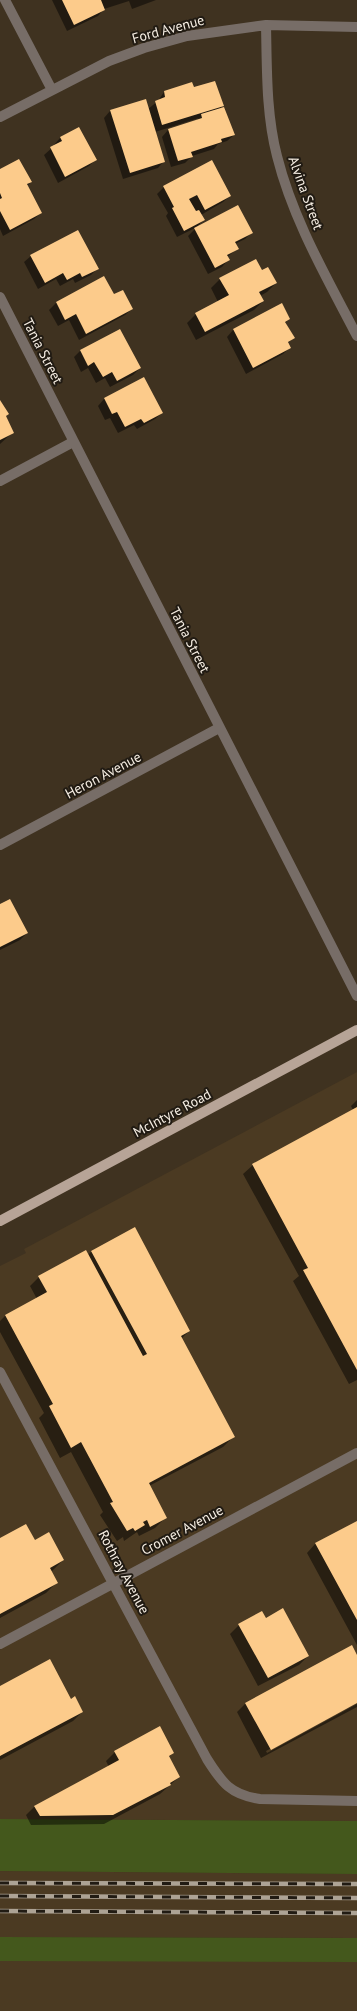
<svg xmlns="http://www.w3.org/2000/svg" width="357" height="2011" font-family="'PT Sans',sans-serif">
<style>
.built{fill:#4b3a22}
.green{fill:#44581c}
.shadow{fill:#0007}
.building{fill:#fccb8b}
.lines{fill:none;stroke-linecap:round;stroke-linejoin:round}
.minor{stroke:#776d67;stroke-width:10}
.major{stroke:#b7a497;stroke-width:10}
.rail-casing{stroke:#ada395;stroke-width:4.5}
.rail{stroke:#211b13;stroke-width:3;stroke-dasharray:9;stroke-linecap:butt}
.labels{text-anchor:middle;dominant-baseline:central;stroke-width:4;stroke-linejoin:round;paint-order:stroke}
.street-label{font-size:14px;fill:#f7efe4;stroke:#211b13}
</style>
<rect width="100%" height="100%" fill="#3f3220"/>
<path class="built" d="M357,1072v749l-357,-2v-553l26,-13 -2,-4z
M0,1871l357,3v64l-357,-1z
M0,1947l357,2v62h-357z"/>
<path class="green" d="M0,1819l357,2v53l-357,-3z
M0,1937l357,1v24l-357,-1z"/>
<path class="shadow" d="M52,0h104l-24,9 -3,-8 -25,8 -6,7 -31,15z
M192,84l1,4 30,18 -5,4 16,25 -7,6 -9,3 -4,5 -22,7 -7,7 -14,4 -9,-30 6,-7 27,-8 4,-4 -44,14 9,29 -6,7 -35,11 -19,-61 6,-7 35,-11 3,9 10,-8 6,-9z
M79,128l16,32 -6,6 -31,17 -14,-28 10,-9v-1l6,-7z
M0,170l31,12 -4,4 14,27 -7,6 -31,17 -3,-7z
M164,187l66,9 -7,6 -22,13 2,5 -6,7 -20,10 -11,-21 2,-3 -11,-19z
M195,229l56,4 -6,6 -10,5 2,5 -10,8 1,3 -6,7 -14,7 -20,-38z
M31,256l66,13 -6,6 -16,8 -2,-4 -13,7 -4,-7 -18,10 -14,-27z
M262,271l14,12 -9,9 -7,4 3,5 -9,9 -58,30 -9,-17 9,-9 22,-12 -7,-14 9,-9z
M104,278l10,18 18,13 -7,6 -46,25 -10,-20 -11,6 -9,-16 7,-7z
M282,304l7,15 -4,4 8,15 -6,6 2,4 -6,6 -37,20 -19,-37 6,-7z
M80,351l60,17 -7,7 -23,12 -5,-9 -9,5 -8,-15 -7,4 -7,-15z
M143,378l19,35 -7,6 -18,10 -3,-4 -16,8 -8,-15 -5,2 -7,-14 6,-7z
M0,401l8,13 -3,3 8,15 -13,12z
M0,905l27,28 -7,7 -20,10z
M357,1100v280l-8,4 -56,-103 6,-5 -56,-102 10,-9 100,-55 -2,-4z
M92,1251l97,80 -8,8 52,98 -10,10 -74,39 17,31 -11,11 -16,8 -2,-4 -13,9 -1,-4 -6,4 -17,-26 3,-3 -32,-60 -11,6 -21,-40 5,-5 -44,-81v-11l5,-5 32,-17 -7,-13 9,-9 49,-22z
M357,1522v123l-50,-92 9,-10z
M0,1539l63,21 -12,12 5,11 -10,10 -46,25z
M265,1619l43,37 -9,9 -41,21 -28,-52 9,-9z
M357,1657v45l-91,49 1,2 90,-49v3l-96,51 -24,-46 9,-9z
M0,1687l70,13 12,12 -9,9 -73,39z
M115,1752l58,1 -4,4 10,20 -19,17 -56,30 -73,1 -5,-10 9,-9 74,-39 -3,-6z"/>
<path class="building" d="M62,0h39l4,10 -31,15z
M215,81l9,25 -62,19 -7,-24 10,-4 -1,-6 28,-9 2,5z
M146,99l19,63 -35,11 -20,-63z
M224,107l11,28 -14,4 1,3 -31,10 2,5 -15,4 -10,-32 34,-11 -1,-4z
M79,127l18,33 -32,17 -15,-30 12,-6 -2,-4z
M19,159l13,23 -5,2 15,29 -32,17 -10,-19v-12l2,-1 -2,-5v-24z
M212,160l19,36 -26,14 -8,-15 -8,4 7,12 3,-1 6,10 -21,11 -12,-23 2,-1 -11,-21z
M238,205l15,28 -18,9 4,7 -12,6 3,5 -15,8 -21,-40z
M78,230l21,39 -17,8 -2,-4 -13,7 -4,-7 -18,10 -15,-28z
M256,259l6,11 6,-3 9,16 -18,9 5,9 -59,31 -10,-19 34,-18 -10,-17z
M104,276l10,18 9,-4 10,19 -47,25 -10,-20 -11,6 -9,-18z
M282,303l8,16 -5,3 10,16 -7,4 3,6 -38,20 -20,-39z
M120,329l21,39 -24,13 -5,-9 -9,5 -9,-15 -6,4 -8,-16z
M144,377l19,36 -19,10 -3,-4 -16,8 -8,-15 -5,2 -8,-16z
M0,400l9,14 -3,2 8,17 -14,7z
M10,899l18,34 -28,14v-43z
M357,1107v263l-54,-100 5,-2 -56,-104z
M135,1227l55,104 -9,5 54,101 -86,46 18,35 -17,9 -3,-7 -4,2 2,3 -10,6 -2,-3 -6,3 -17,-28 3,-1 -32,-60 -10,6 -22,-42 4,-2 -48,-89 42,-23 -9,-16 48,-26 57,106 4,-2 -56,-103z
M357,1521v99l-42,-77z
M26,1524l9,16 14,-8 15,28 -14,8 8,15 -58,31v-76z
M283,1608l26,48 -41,22 -30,-54 24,-13 4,7z
M352,1645l5,10v48l-86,47 -26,-47z
M50,1659l21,40 4,-3 8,16 -83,44v-70z
M160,1726l14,27 -5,3 11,21 -10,6 1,2 -58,30 -73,1 -6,-10 85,-46 -5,-9z"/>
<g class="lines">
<path class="minor" d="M5,0l47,90
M266,25c1,43 0,89 11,131 16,64 50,122 80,180
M0,117l109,-56 35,-13 43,-12 79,-11 91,2
M0,297l357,699
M0,481l73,-39
M0,845l219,-117
M0,1372l207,387c15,24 24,36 53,40l97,2
M0,1644l357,-191"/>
<path class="major" d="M0,1221l357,-191"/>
<defs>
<path id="rail" d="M0,1883l357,1
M0,1896l357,2
M0,1911l357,2"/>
</defs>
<use href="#rail" class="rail-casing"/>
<use href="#rail" class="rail"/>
</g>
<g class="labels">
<g class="street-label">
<text transform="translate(168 29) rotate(-15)">Ford Avenue</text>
<text transform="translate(306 193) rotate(70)">Alvina Street</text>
<text transform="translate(43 351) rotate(63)">Tania Street</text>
<text transform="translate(190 640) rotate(63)">Tania Street</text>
<text transform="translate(103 775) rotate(-28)">Heron Avenue</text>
<text transform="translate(172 1113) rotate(-28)">McIntyre Road</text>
<text transform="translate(182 1530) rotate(-28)">Cromer Avenue</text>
<text transform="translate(124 1572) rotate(62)">Rothray Avenue</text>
</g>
</g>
</svg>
